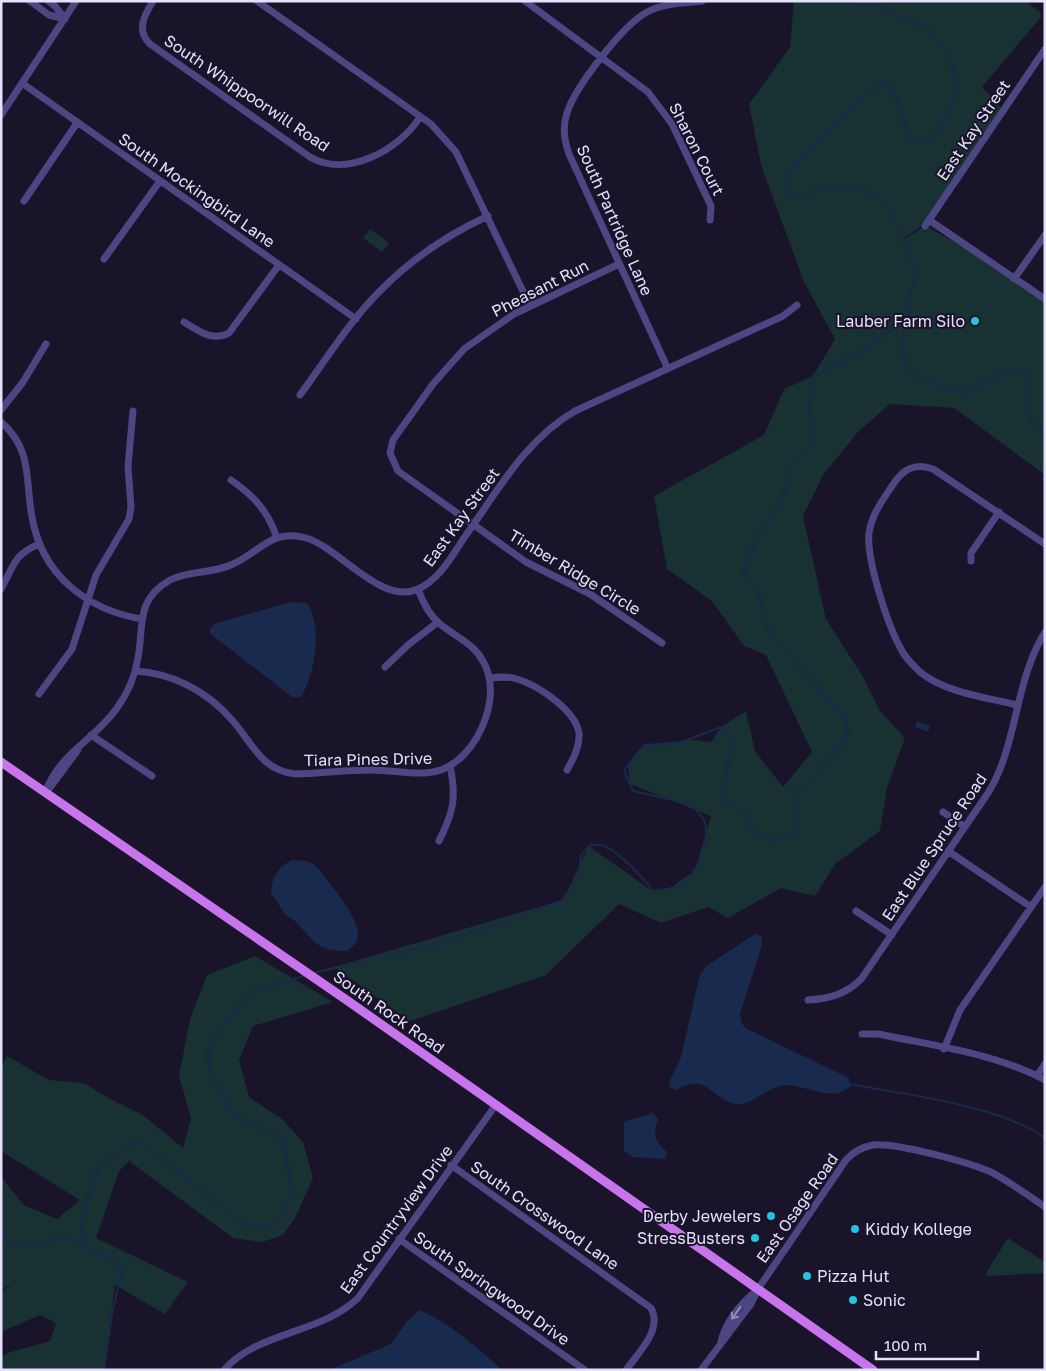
<svg xmlns="http://www.w3.org/2000/svg" width="1046" height="1371" font-family="'Golos Text',sans-serif">
<style>
.green{fill:#183132}
.water{fill:#182a4e}
.lines{fill:none;stroke-linecap:round;stroke-linejoin:round}
.stream{stroke:#182a4e;stroke-width:2}
.minor{stroke:#4c4682;stroke-width:7}
.major{stroke:#c875ed;stroke-width:9}
.oneway{stroke:#918bb8}
.poi-dot{fill:#25c3e3;stroke:#191429;stroke-width:2}
.labels{text-anchor:middle;dominant-baseline:central;stroke-width:4;stroke-linejoin:round;paint-order:stroke}
.street-label{font-size:16px;fill:#e5e0fb;stroke:#191429}
.poi-label{font-size:16px;fill:#e5e0fb;stroke:#191429;text-anchor:end}
</style>
<rect width="100%" height="100%" fill="#191429"/>
<path class="green" d="M794,1h231l15,11 1,5 -59,70 21,23 -74,110 -31,23 27,-17 48,25 72,47v177l-91,-67 -64,-4 -32,28 -35,43 -20,41 23,103 37,58 17,34 25,27 -18,50 -7,43 -45,33 -20,32 -34,-8 -53,30 -20,-11 -47,16 -42,-19 -73,71 -136,46 -76,-54 229,-67 26,-54 63,45 17,-2 26,-19 16,-54 -81,-32 -2,-20 16,-19 46,-5 21,2 10,-15 25,-16 9,40 28,36 29,-35 -46,-97 -22,-9 -32,-45 -45,-32 -13,-73 110,-61 20,-46 29,-13 22,-37 -31,-57 -43,-117 -12,-61 41,-57z
M370,229l19,14 -7,9 -19,-14z
M255,956l78,46 -80,24 -14,34 10,37 33,22 21,23 10,36 -18,40 -12,17 -21,7 -29,-4 -104,-77 -10,10 -23,67 92,44 -23,32 -50,-29 -11,85h-103v-12l6,-5 43,-12 6,-18 -16,-8 -39,17v-39l17,-14 -17,12v-114l23,28 33,14 23,-19 -79,-49v-83l6,-12 42,24 35,3 24,15 35,17 40,33 8,-30 -12,-42 11,-57 17,-44z
M1008,1238l37,24v11l-57,3 -2,-3z"/>
<path class="water" d="M292,602l15,1c16,21 8,72 -6,94h-9l-80,-62 -3,-5 7,-7z
M917,721l13,5 -2,6 -13,-5z
M292,860l14,1 8,3c11,13 47,55 44,72 -1,7 -6,11 -11,15 -30,0 -32,-9 -51,-29 -3,-4 -9,-5 -12,-9 -5,-7 -7,-13 -13,-19 1,-17 6,-26 21,-34z
M755,934l7,3v8l-22,69 2,10 5,5 102,49 2,8c-21,18 -44,-2 -67,-1 -17,1 -35,25 -53,18 -21,-9 -29,-30 -54,-13l-7,-3 -1,-5 12,-25 18,-79 6,-11z
M652,1112l6,7c-5,16 -4,22 9,33l-2,7 -32,-2 -9,-6v-29c9,-5 19,-3 28,-10z
M420,1310c31,14 57,37 82,60h-173l62,-26 16,-23z"/>
<g class="lines">
<path class="stream" d="M903,317l-1,35 10,23 51,18 49,-25 15,8 -1,22 5,22 14,14
M313,973l140,-33 110,-40 16,-26 2,-18 8,-10c4,-1 9,-2 12,-1 14,2 43,34 52,46 9,-2 22,-2 30,-7 13,-8 27,-47 22,-61 -2,-7 -10,-14 -14,-19l-58,-13 -9,-21 20,-25 35,-2 42,-16 12,13c-6,20 -6,41 -10,62l19,8 13,25 15,6 25,-8 4,-10 -6,-27 15,-12 40,-47 -2,-21 -21,-19 -19,-25 -33,-34 -11,-21 -3,-27 -16,-17 12,-32 14,-20 14,-26 9,-32 24,-21 -8,-32 5,-34 52,-26 33,-27 8,-9 9,-39 -10,-37 -20,-35 -27,-16 -30,-1 -13,3 -8,11 -16,-4 -6,-12 6,-15 82,-81 14,-3c12,10 15,39 23,55l19,3 15,-24 12,-26 -5,-34 -24,-31 -50,-21 -21,-3 -3,-3
M850,1084c57,11 149,21 195,54
M1,1233l15,14c23,-2 43,-14 66,-4
M104,1370l8,-57 10,-42 -14,-13 -24,-11c-9,-24 7,-58 15,-82l40,-25 103,83 14,4 21,-4 14,-28 -6,-54 -51,-26 -25,-44 -1,-24 41,-54 57,-18"/>
<path class="minor" d="M30,1l19,14 16,4
M48,1l7,5 10,13
M153,1c-9,15 -17,29 -3,43l160,113c37,22 90,-8 110,-40
M257,1l174,123 25,28 74,154
M525,1l123,91 24,32 39,82 -1,14
M22,83l334,236
M1,115l75,-114
M24,201l53,-78
M929,220l116,79
M925,226l120,-177
M104,259l56,-78
M619,264l-105,50 -50,35 -31,35 -40,56 -3,13 8,18 128,91 64,32 72,49
M1014,279l31,-44
M184,322c15,9 28,20 45,11l50,-68
M668,369l-99,-215c-5,-14 -7,-27 -2,-41 8,-26 56,-88 80,-101 17,-9 36,-9 55,-11
M300,395c25,-34 49,-73 79,-103 31,-32 68,-57 109,-76
M1,410l22,-28 23,-38
M1,422c32,28 24,58 31,95 10,58 54,92 109,102
M231,480c23,16 37,31 46,58
M971,561v-8l28,-41
M1,589c13,-23 12,-34 38,-45
M385,667l23,-22 30,-23
M135,671c37,2 72,20 97,49 20,22 29,51 64,54 25,-1 51,-4 76,-4 18,0 36,4 53,3 31,-1 52,-29 61,-56 6,-19 7,-38 -3,-56 -10,-18 -27,-24 -43,-37 -11,-9 -17,-21 -22,-35
M490,678c9,-1 18,-2 27,1 21,6 59,32 62,54 1,14 -6,26 -12,37
M39,694l33,-45 24,-74 33,-56 2,-12 -3,-41 5,-55
M1017,705c-32,-8 -71,-12 -97,-33 -7,-7 -15,-14 -19,-23 -13,-23 -35,-90 -32,-116 3,-19 13,-32 23,-47 10,-16 22,-24 41,-17l112,75
M91,735l61,41
M49,789l29,-39
M45,792c18,-43 48,-50 72,-84 11,-15 18,-32 21,-50 6,-32 -3,-58 32,-78 19,-10 43,-6 63,-16 27,-12 39,-36 73,-26 33,9 75,68 112,51 21,-9 34,-33 46,-51 33,-46 61,-98 111,-127l208,-95 14,-11
M943,812l22,15
M439,841c14,-28 18,-43 11,-75
M948,851l83,56
M856,911l36,24
M808,1000c21,-1 39,-6 54,-22l126,-185c30,-48 26,-111 57,-161
M862,1034h17c55,12 116,19 166,46
M944,1049l16,-39 85,-123
M1037,1076l8,-12
M451,1165l200,143c12,22 -13,45 -25,62
M399,1239l186,131
M721,1342c4,-19 19,-38 34,-50
M224,1370c34,-39 97,-36 134,-72l137,-192
M701,1370l50,-66 7,-15 88,-129c7,-8 16,-13 27,-15 22,-3 99,18 120,28 18,10 35,22 52,34"/>
<path class="major" d="M1,762l347,239 525,369"/>
</g>
<defs><path id="oneway-shaft" d="M-6 0H5M1.5-3L5.5 0L1.5 3" fill="none" stroke-width="1.6" stroke-linecap="round" stroke-linejoin="round" transform="scale(1.25)"/></defs>
<use class="oneway" href="#oneway-shaft" transform="translate(736 1313) rotate(125)"/>
<g class="poi-dot">
<circle cx="975" cy="321" r="5"/>
<circle cx="771" cy="1216" r="5"/>
<circle cx="855" cy="1229" r="5"/>
<circle cx="755" cy="1238" r="5"/>
<circle cx="807" cy="1276" r="5"/>
<circle cx="853" cy="1300" r="5"/>
</g>
<g class="labels">
<g class="street-label">
<text transform="translate(247 93) rotate(34)">South Whippoorwill Road</text>
<text transform="translate(973 130) rotate(-56)">East Kay Street</text>
<text transform="translate(697 149) rotate(63)">Sharon Court</text>
<text transform="translate(197 190) rotate(35)">South Mockingbird Lane</text>
<text transform="translate(615 220) rotate(66)">South Partridge Lane</text>
<text transform="translate(540 288) rotate(-27)">Pheasant Run</text>
<text transform="translate(461 517) rotate(-54)">East Kay Street</text>
<text transform="translate(575 572) rotate(31)">Timber Ridge Circle</text>
<text transform="translate(368 759) rotate(-1)">Tiara Pines Drive</text>
<text transform="translate(934 847) rotate(-56)">East Blue Spruce Road</text>
<text transform="translate(389 1012) rotate(35)">South Rock Road</text>
<text transform="translate(797 1208) rotate(-55)">East Osage Road</text>
<text transform="translate(545 1215) rotate(35)">South Crosswood Lane</text>
<text transform="translate(396 1219) rotate(-54)">East Countryview Drive</text>
<text transform="translate(492 1288) rotate(35)">South Springwood Drive</text>
</g>
<g class="poi-label">
<text x="965" y="321">Lauber Farm Silo</text>
<text x="761" y="1216">Derby Jewelers</text>
<text x="865" y="1229" text-anchor="start">Kiddy Kollege</text>
<text x="745" y="1238">StressBusters</text>
<text x="817" y="1276" text-anchor="start">Pizza Hut</text>
<text x="863" y="1300" text-anchor="start">Sonic</text>
</g>
</g>
<rect width="1046" height="1371" fill="none" stroke="#e5e0fb" stroke-width="5"/>
<path d="M876 1351v8h102v-8" fill="none" stroke="#e5e0fb" stroke-width="2.5"/>
<text x="884" y="1351" font-size="15" fill="#e5e0fb" stroke="#191429" stroke-width="4" paint-order="stroke">100 m</text>
</svg>
